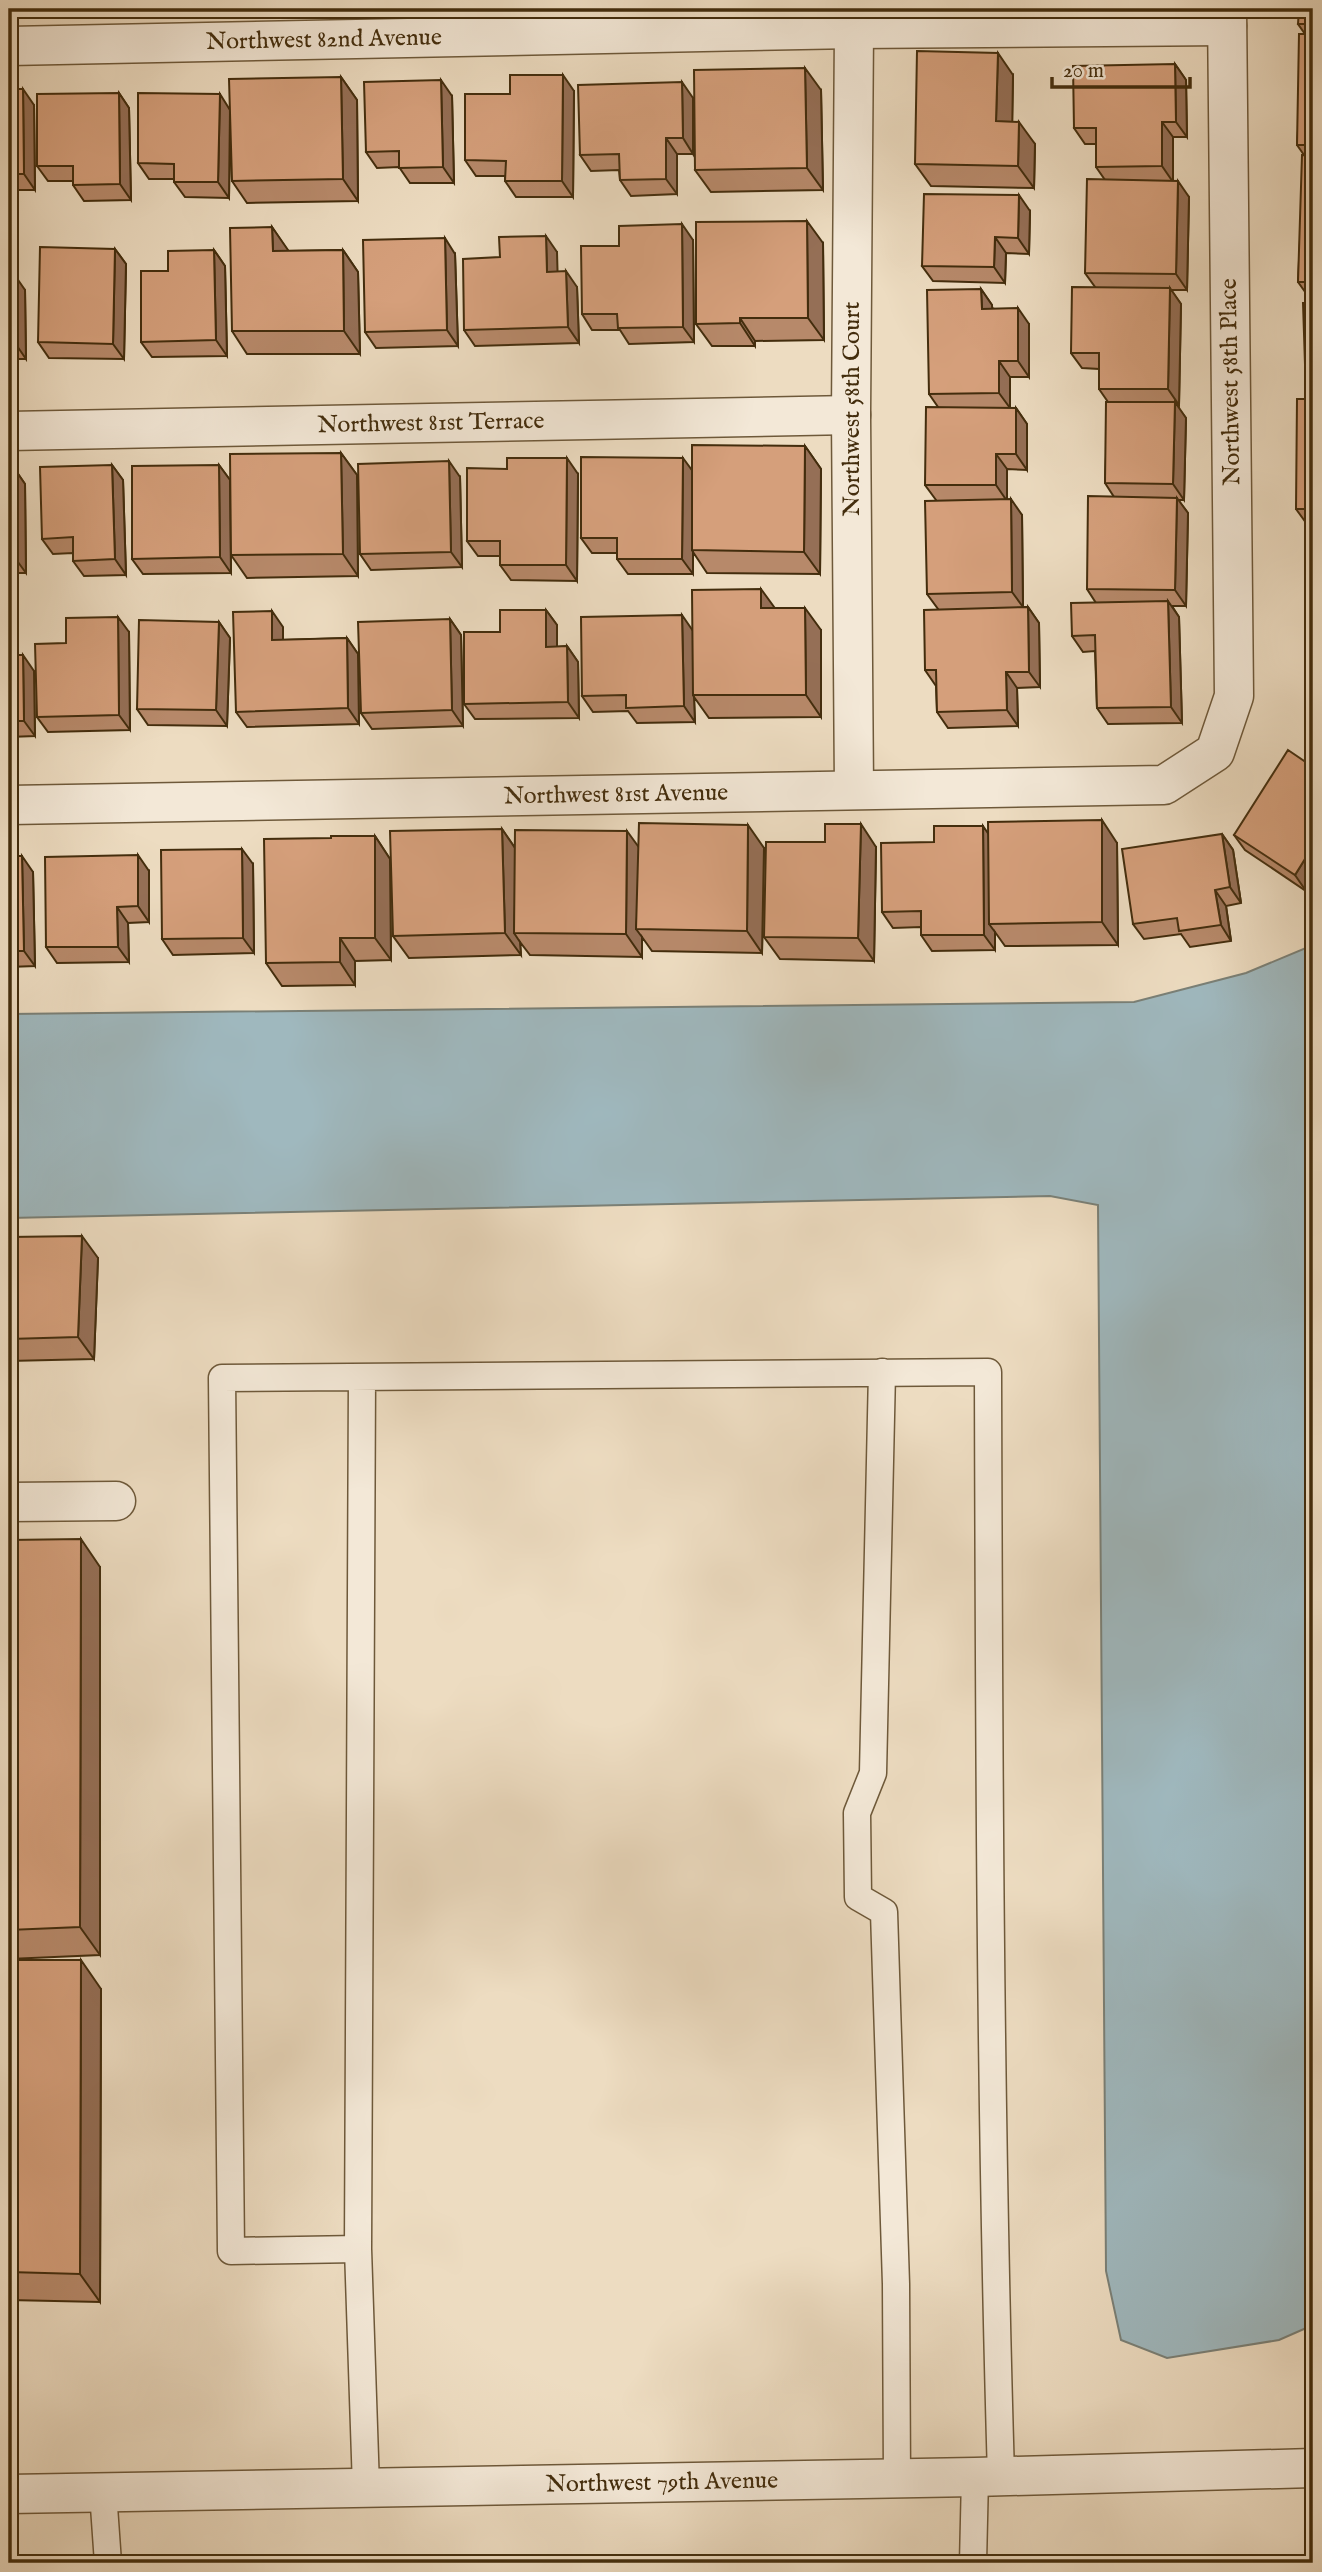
<svg xmlns="http://www.w3.org/2000/svg" width="1322" height="2572" font-family="'IM FELL English',serif">
<style>
.water{fill:#9fb8be;stroke:#7a8077;stroke-width:2}
.lines{fill:none;stroke-linecap:round;stroke-linejoin:round}
.service-casing{stroke:#6e593a;stroke-width:29}
.minor-casing{stroke:#6e593a;stroke-width:41}
.service{stroke:#f3e8d7;stroke-width:26}
.minor{stroke:#f3e8d7;stroke-width:38}
.wall{fill:#b7896a;stroke:#432d0d;stroke-width:2}
.shaded-wall{fill:#956f56;stroke:#432d0d;stroke-width:2}
.building{fill:#d59f7b;stroke:#432d0d;stroke-width:2}
.labels{text-anchor:middle;dominant-baseline:central;stroke-width:6;stroke-linejoin:round;paint-order:stroke}
.street-label{font-size:24px;fill:#432d0d;stroke:#f3e8d7}
</style>
<rect width="100%" height="100%" fill="#eddcc1"/>
<filter id="stains"><feTurbulence type="fractalNoise" baseFrequency=".00286" numOctaves="4"/><feColorMatrix values="0 0 0 0 .2 0 0 0 0 .09 0 0 0 0 .02 0 0 0 .5 -.17"/></filter>
<radialGradient id="worn" r=".72"><stop offset=".6" stop-color="#630" stop-opacity="0"/><stop offset="1" stop-color="#630" stop-opacity=".3"/></radialGradient>
<path class="water" d="M1313,945v1380l-34,15 -112,18 -46,-18 -15,-69 -8,-1066 -48,-9 -1041,22v-204l1125,-12 112,-29z"/>
<g class="lines">
<defs>
<path id="service" d="M882,1372l-9,401 -16,40 1,84 26,15 12,372 1,194
M358,2249l4,-872
M366,2487l-8,-238 -127,2 -9,-873 766,-6c1,368 2,736 13,1104
M103,2492l5,71
M973,2563l2,-86"/>
<g id="minor">
<path d="M854,29l-3,386 3,374"/>
<path id="s1" d="M9,46l845,-17 373,-3"/>
<path id="s2" d="M9,431l842,-16"/>
<path id="s3" d="M9,805l1155,-20 51,-33 19,-56 -7,-687"/>
<path d="M9,1502l107,-1"/>
<path id="s4" d="M9,2494l966,-17 338,-9"/>
</g>
</defs>
<use href="#service" class="service-casing"/>
<use href="#minor" class="minor-casing"/>
<use href="#service" class="service"/>
<use href="#minor" class="minor"/>
</g>
<path class="wall" d="M1313,9v522h-1l-16,-22 13,-110 -3,-4 7,-92 -15,-21 6,-127 -7,-10 8,-111 -7,-10z
M1175,64l11,16 1,57h-14v44l16,16 -2,93h-16l10,14 -2,101h-3l10,13 -2,82h-6l10,13 -2,93h-14l7,11 3,106 -74,1 -11,-16 -2,-57 -12,1 -11,-16 24,-33 -9,-14 27,-92 -9,-14 3,-81 -9,-13v-20l-17,-1 -11,-15 24,-66 -10,-14 20,-93 -9,-13v-23h-11l-11,-16z
M1013,75l-1,46 23,23 -1,44 -103,-2 -16,-22z
M341,77l16,23 1,101 -111,2 -15,-22 -2,-58 -1,75 -44,-1 -11,-15v-3h-25l-11,-16 92,-54z
M9,89l25,16 1,85h-26z
M821,90l2,100 -112,2 -16,-22z
M574,91l-1,106h-57l-11,-16v-5h-29l-11,-16 45,-66z
M119,93l10,15 2,92 -47,1 -11,-16v-4h-25l-11,-15z
M452,96l2,87h-44l-11,-16 -22,1 -11,-16z
M693,98v56h-16v40l-46,2 -11,-16 -1,-10 -28,1 -11,-16z
M1030,211l-1,43 -23,-1 -1,30 -72,-2 -11,-15z
M272,227l16,24 55,-1 15,22 2,82h-113l-15,-23z
M693,240l1,102 -65,2 -9,-14h-28l-10,-16 37,-68z
M823,243l1,97 -69,1v5h-43l-16,-22z
M115,249l11,15 -2,95 -75,-1 -11,-16z
M214,250l11,16 2,90 -75,1 -11,-15 27,-71z
M557,252v20l20,15 2,56 -104,3 -11,-16 36,-73z
M455,254l3,92 -82,2 -11,-16z
M9,274l16,16 1,69h-17z
M981,289l11,16v3l37,16v53h-19v31h6l11,16v46l-20,-1v30l15,16 1,92h5l11,16 1,64 -23,1 1,38 -70,2 -11,-16 -1,-26 -11,-16 13,-61 -11,-15 9,-94 -11,-15 13,-78 -9,-13z
M805,446l16,23 -1,105 -113,-1 -14,-21v22h-65l-11,-15v-6h-25l-11,-15 111,-67z
M341,453l16,22 1,101 -111,2 -16,-23z
M112,465l11,15 3,95 -42,1 -11,-15v-8l-20,1 -11,-15z
M219,465l11,15 1,93 -88,1 -11,-15z
M9,468h5l11,16 1,89h-17z
M578,474l-1,107 -66,-1 -11,-15v-9h-22l-11,-15z
M460,477l2,90 -91,3 -11,-16z
M774,608l47,22v87l-112,1 -15,-21 1,25 -58,1 -9,-12 -35,1 -11,-16 111,-65z
M546,610l11,15v22l10,-1 11,16 1,56 -104,1 -11,-15 36,-72z
M450,619l11,16 2,91 -91,3 -11,-16z
M219,622l11,16 -3,88 -79,-1 -11,-16z
M283,627v13l64,-2 11,16 1,70 -112,3 -11,-15z
M1313,627v121l-7,-10z
M129,632l1,98 -82,2 -11,-15 29,-74z
M9,655l25,16 1,65 -26,1z
M1313,767v112l-7,12 -61,-41 -11,-15z
M502,829l13,19 123,-2 126,2 -2,105 -110,-2 -10,-14v20l-112,-2 -10,-13 1,13 -112,3 -16,-22z
M989,834l128,9 1,102 -113,1 -10,-14v18l-63,1 -11,-16v-8l-28,1 -11,-16 52,-70z
M1222,834l11,16 8,53 -15,3 5,35 -41,6 -9,-13 -37,5 -11,-15z
M375,836l15,23 1,101 -36,1v24l-73,1 -16,-23 65,-125z
M825,842l51,5 -2,114 -94,-2 -16,-22z
M9,856l24,16 2,94 -26,1z
M253,864l1,89 -81,2 -11,-16z
M149,871v51l-21,1 1,39 -72,1 -11,-16z
M9,1237l89,21 -4,101 -85,2z
M9,1540l91,27v388l-91,4z
M9,1960l92,29 -1,313 -91,-2z"/>
<path class="shaded-wall" d="M998,53l15,22 -1,68 -16,-22z
M1175,64l11,16 1,57 -11,-15z
M805,68l16,22 2,100 -16,-22z
M563,75l11,16 -1,106 -11,-16z
M341,77l16,23 1,101 -15,-22z
M441,80l11,16 2,87 -11,-16z
M682,82l11,16v56l-10,-16z
M23,89l11,16 1,85 -11,-16z
M119,93l10,15 2,92 -11,-16z
M220,94l10,16 -1,88 -11,-16z
M1019,122l16,22 -1,44 -16,-22z
M1162,122l11,15v45l-11,-16z
M666,138l11,16v40l-11,-15z
M1178,181l11,16 -2,93 -11,-16z
M1019,195l11,16 -1,43 -11,-16z
M807,221l16,22 1,97 -16,-22z
M682,224l11,16 1,102 -11,-15z
M272,227l16,23 1,23 -16,-22z
M546,236l11,16 1,36 -11,-16z
M995,237l11,16 -1,30 -11,-16z
M445,238l10,16 3,92 -11,-16z
M115,249l11,15 -2,95 -11,-15z
M214,250l11,16 2,90 -11,-16z
M343,250l15,22 2,82 -16,-23z
M566,271l11,16 2,56 -11,-16z
M14,274l11,16 1,69 -11,-16z
M1170,288l11,16 -2,101 -11,-16z
M981,289l11,16 1,19 -11,-15z
M1018,308l11,16v53l-11,-16z
M740,318l15,23v5l-15,-23z
M999,361l11,16v31l-11,-15z
M1175,402l11,16 -2,82 -11,-16z
M1016,408l11,16v46l-11,-16z
M805,446l16,23 -1,105 -16,-22z
M341,453l16,22 1,101 -15,-22z
M996,454l11,15v32l-11,-16z
M567,458l11,16 -1,107 -11,-16z
M683,458l11,15 -2,77 1,2v22l-11,-15z
M449,461l11,16 2,90 -11,-15z
M112,465l11,15 3,95 -11,-16z
M219,465l11,15 1,93 -11,-16z
M14,468l11,16 1,89 -11,-15z
M1177,498l11,15 -2,93 -11,-16z
M1011,499l11,16 1,92 -11,-15z
M761,589l16,22 -16,-3z
M1168,601l11,16 3,106 -11,-16z
M1028,607l11,16 1,64 -11,-15z
M805,608l16,22v87l-15,-22z
M546,610l11,15v38l-11,-16z
M272,611l11,16v29l-11,-16z
M682,615l11,16v64l1,2 1,25 -11,-16z
M118,617l11,15 1,98 -11,-15z
M450,619l11,16 2,91 -11,-16z
M219,622l11,16 -3,88 -11,-16z
M347,638l11,16 1,70 -11,-16z
M567,646l11,16 1,56 -11,-16z
M23,655l11,16 1,65 -11,-15z
M1006,672l11,16 1,38 -11,-16z
M1102,820l15,23 1,102 -16,-23z
M861,824l15,23 -2,114 -16,-23z
M748,825l16,23 -2,105 -15,-22z
M983,826l11,16 -5,82 6,8v18l-11,-15z
M502,829l15,22 -3,82 6,9 1,13 -16,-22z
M627,831l16,22 -7,76 6,8v20l-16,-23z
M1222,834l11,16 8,53 -11,-16z
M375,836l15,23 1,101 -16,-22z
M1313,846v33l-7,12 -11,-16z
M242,849l11,15 1,89 -11,-15z
M138,855l11,16v51l-11,-16z
M22,856l11,16 2,94 -11,-15z
M1215,890l11,16 5,35 -10,-16z
M117,907l11,16 1,39 -11,-15z
M340,938l15,23v24l-15,-23z
M82,1236l16,22 -4,101 -16,-22z
M81,1539l19,28v388l-20,-28z
M81,1960l20,29 -1,313 -20,-28z"/>
<path class="building" d="M1299,9h14v15h-15z
M1299,34h14v111h-16z
M917,51l81,2 -2,68 23,1 -1,44 -103,-2z
M1175,64l1,58h-14v44l-66,1v-39h-22l-1,-62z
M805,68l2,100 -112,2 -1,-100z
M510,75h53l-1,106h-57l1,-20 -41,-1v-66h45z
M341,77l2,102 -111,2 -3,-102z
M441,80l2,87 -44,1v-17l-33,1 -2,-70z
M682,82l1,56h-17v41l-46,1 -1,-26 -39,1 -2,-70z
M9,89h14l1,85h-15z
M119,93l1,91 -47,1v-19h-36v-72z
M138,93l82,1 -2,88h-44v-18l-36,-1z
M1302,155l11,1v126h-15z
M1087,179l91,2 -2,93 -91,-1z
M924,194l95,1 -1,43 -23,-1 -1,30 -72,-1z
M807,221l1,97h-68v5l-44,1v-102z
M682,224l1,103 -65,1 -1,-14h-35l-1,-68h38v-20z
M272,227l1,24 70,-1 1,81h-112l-2,-103z
M546,236l1,36 19,-1 2,56 -104,3 -1,-71 37,-2 -1,-20z
M445,238l2,92 -82,2 -2,-92z
M40,247l75,2 -2,95 -75,-2z
M214,250l2,90 -75,2v-71h27v-20z
M9,274h5l1,69h-6z
M1072,287l98,1 -2,101h-69v-36h-28z
M981,289l1,20 36,-1v53h-19v32l-70,1 -2,-104z
M1303,303h10v92h-7z
M1297,399h16v110h-17z
M1106,402h69l-2,82 -68,-1z
M926,407l90,1v46h-20v31h-71z
M692,445l113,1 -1,106 -112,-2z
M341,453l2,101 -112,1 -1,-101z
M581,457l102,1 -1,101h-65v-21h-36z
M507,458h60l-1,107h-66v-24h-33v-73l40,1z
M449,461l2,91 -91,2 -2,-90z
M112,465l3,94 -42,2v-24l-31,2 -2,-72z
M219,465l1,92 -88,2v-93z
M9,468h5l1,90h-6z
M1088,496l89,2 -2,92 -88,-1z
M1011,499l1,93 -85,2 -2,-93z
M1311,539h2v71h-2z
M761,589v19h44l1,87h-113l-1,-105z
M1168,601l3,106 -74,1 -2,-73 -23,1 -1,-33z
M1028,607l1,65h-23l1,38 -70,2 -1,-42h-11l-1,-60z
M500,610h46v37l21,-1 1,56 -104,2v-72h36z
M272,611v29l75,-2 1,70 -112,4 -3,-100z
M682,615l2,91 -58,2v-13l-44,1 -1,-79z
M118,617l1,98 -82,2 -2,-73 31,-1v-25z
M450,619l2,91 -91,3 -3,-91z
M139,620l80,2 -3,88 -79,-1z
M1308,627h5v111h-7z
M9,655h14l1,66h-15z
M1288,750l25,17v79l-18,29 -61,-40z
M1102,820v102l-113,2 -1,-102z
M639,823l109,2 -1,106 -111,-2z
M825,824h36l-3,114 -94,-1 2,-95h59z
M934,826h49l1,109h-63v-24l-39,1 -1,-69 53,-1z
M502,829l3,104 -112,3 -3,-105z
M515,830l112,1 -1,103 -112,-1z
M1222,834l8,53 -15,3 6,35 -42,6 -2,-13 -44,6 -11,-75z
M331,836h44v102h-35v24l-74,1 -2,-124 67,-1z
M242,849l1,89 -81,1 -1,-89z
M138,855v51l-21,1 1,40h-72l-1,-90z
M9,856h13l2,95h-15z
M82,1236l-4,101 -69,2v-102z
M81,1539l-1,388 -71,3v-390z
M9,1960h72l-1,314 -71,-2z"/>
<g class="labels">
<g class="street-label">
<text stroke="none"><textPath href="#s1" startOffset="315">Northwest 82nd Avenue</textPath></text>
<text transform="translate(1231 382) rotate(-91)">Northwest 58th Place</text>
<text transform="translate(852 409) rotate(-90)">Northwest 58th Court</text>
<text stroke="none"><textPath href="#s2" startOffset="422">Northwest 81st Terrace</textPath></text>
<text stroke="none"><textPath href="#s3" startOffset="607">Northwest 81st Avenue</textPath></text>
<text stroke="none"><textPath href="#s4" startOffset="653">Northwest 79th Avenue</textPath></text>
</g>
</g>
<rect width="1322" height="2572" fill="none" stroke="#eddcc1" stroke-width="35"/>
<rect x="10" y="10" width="1301" height="2551" fill="none" stroke="#432d0d" stroke-width="3.5"/>
<rect x="18" y="18" width="1287" height="2537" fill="none" stroke="#432d0d" stroke-width="2"/>
<path d="M1052 77v10h138v-10" fill="none" stroke="#432d0d" stroke-width="3.5"/>
<text x="1063" y="77" font-size="21" fill="#432d0d" stroke="#f3e8d7" stroke-width="5" paint-order="stroke">20 m</text>
<rect width="100%" height="100%" filter="url(#stains)"/>
<rect width="100%" height="100%" fill="url(#worn)"/>
</svg>
